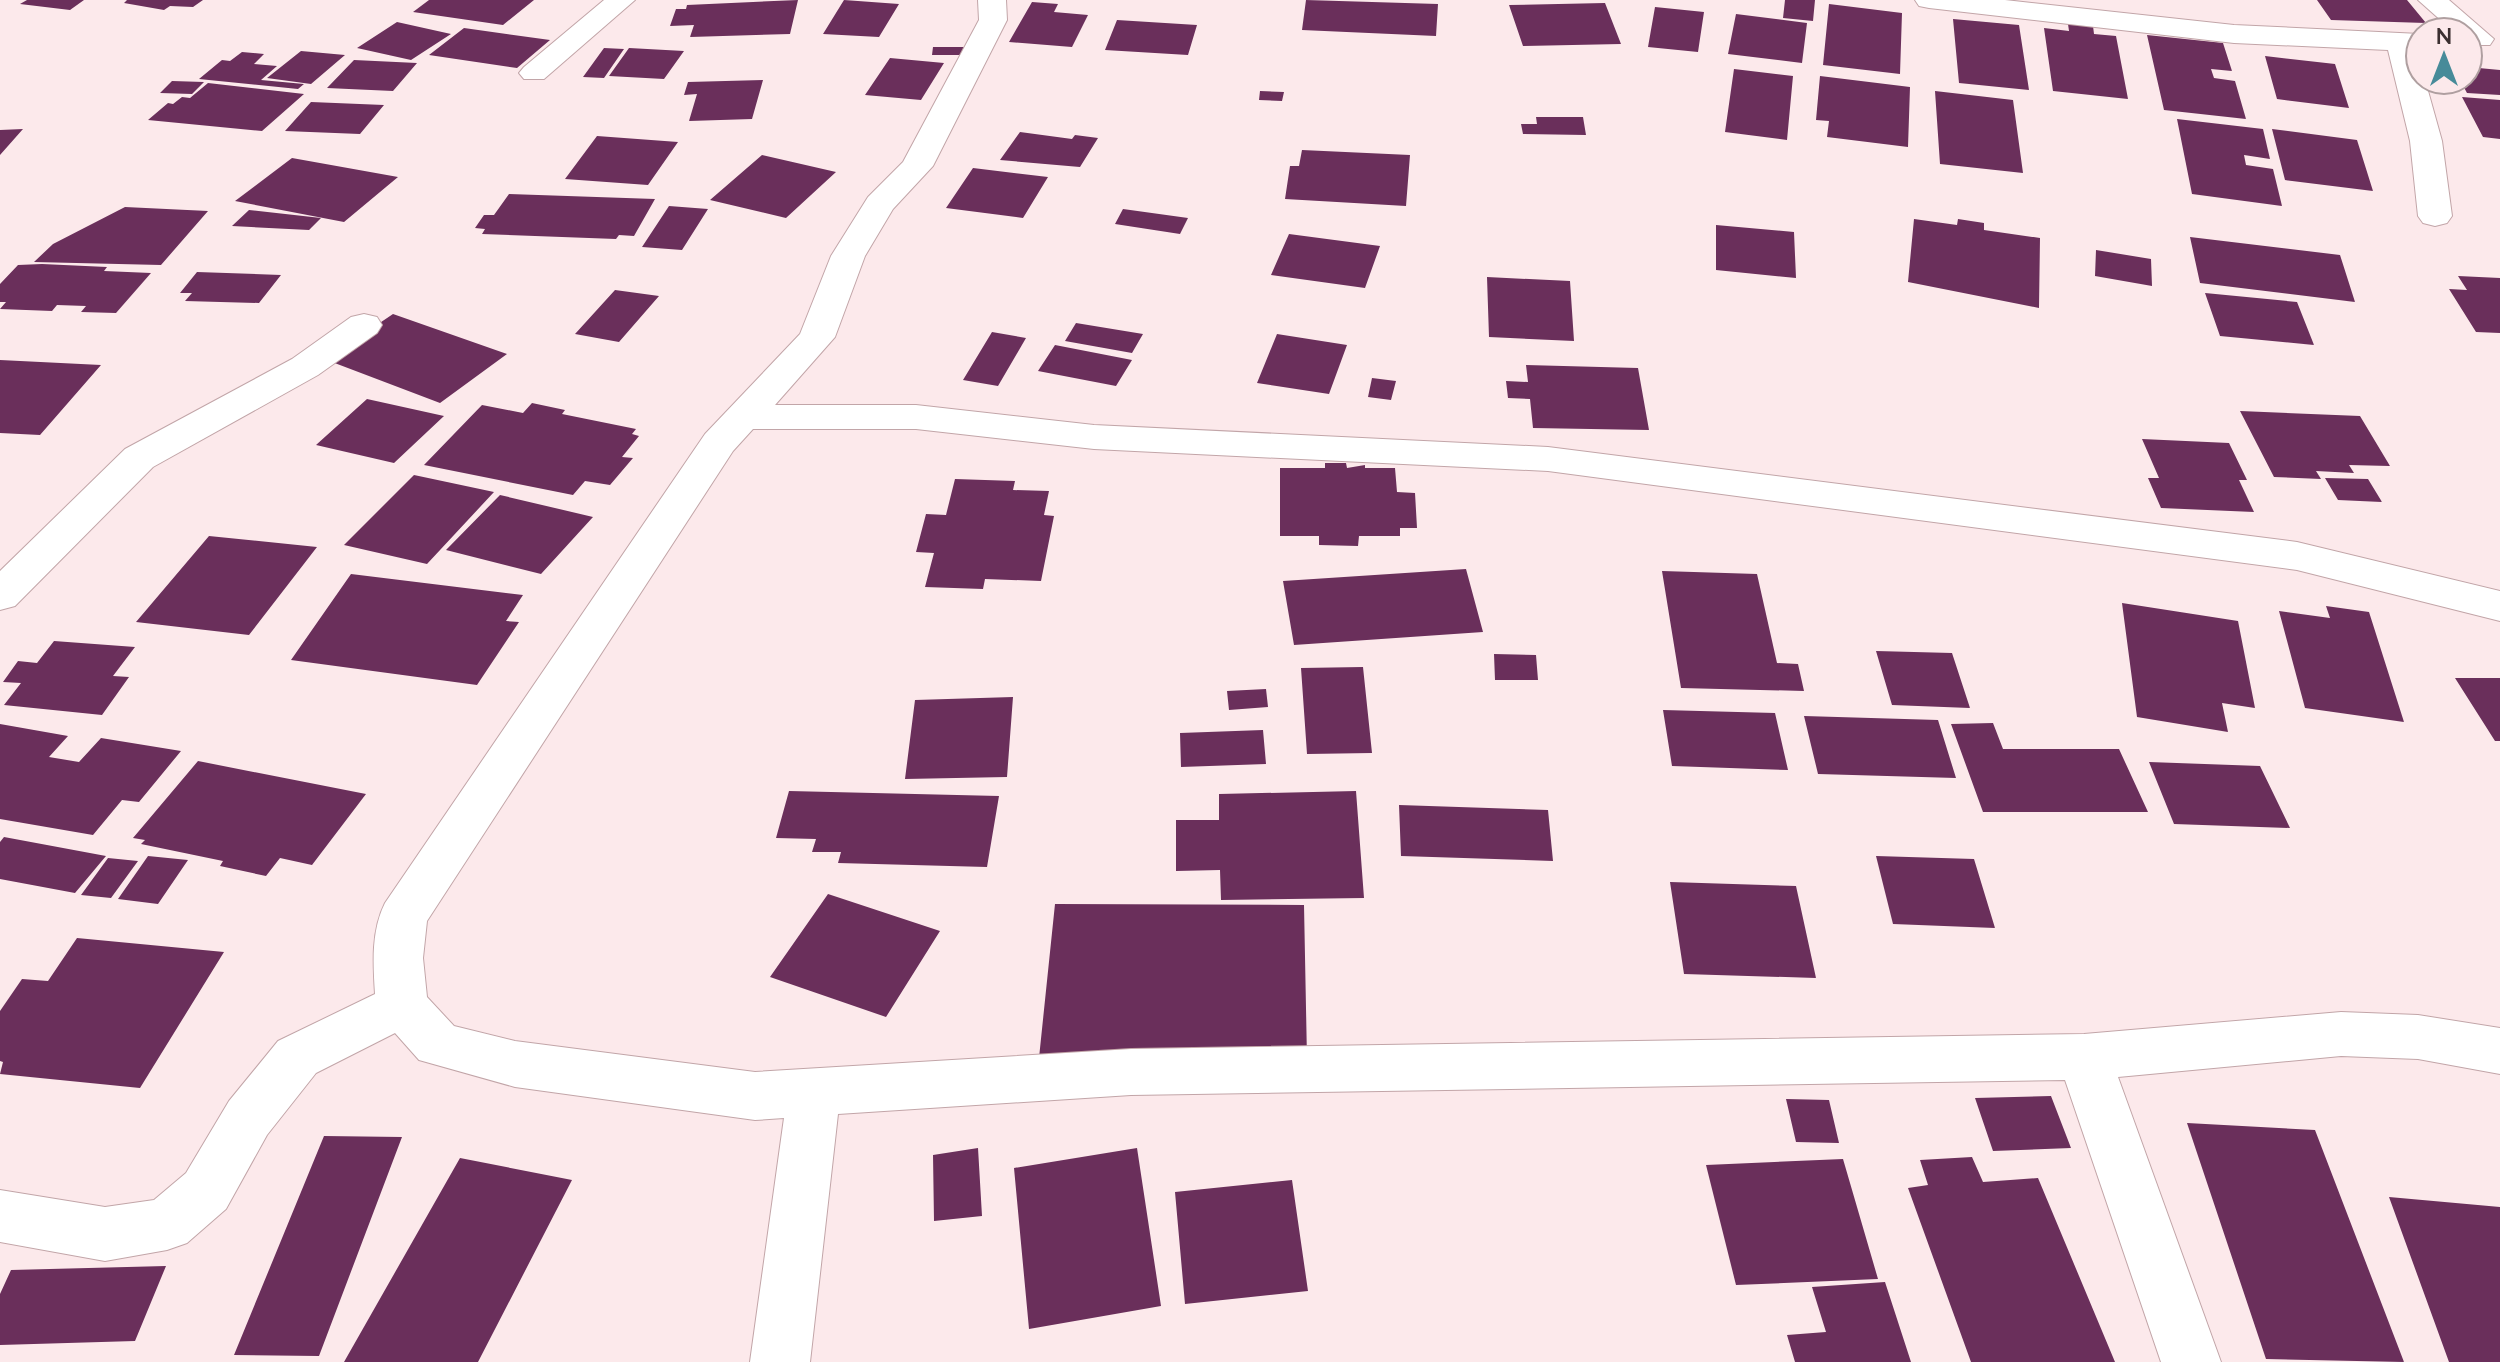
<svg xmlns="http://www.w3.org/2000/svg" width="2500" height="1362" font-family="'Nunito Sans',sans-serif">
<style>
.building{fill:#6a2f5b}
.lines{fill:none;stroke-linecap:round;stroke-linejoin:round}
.street-casing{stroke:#c2a5a8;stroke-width:2}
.street{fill:#fff;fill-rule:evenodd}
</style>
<rect width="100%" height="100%" fill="#fce9eb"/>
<path class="building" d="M27,0h57l-14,10 -50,-6z
M127,0h76l-10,7 -23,-1 -6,4 -40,-7z
M429,0h105l-31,25 -90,-13z
M798,0l-8,34 -100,3 4,-12 -24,1 6,-17h10l1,-4z
M844,0l55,4 -20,33 -56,-3z
M1306,0l132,4 -2,32 -134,-6z
M1785,0h30l-2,21 -30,-3z
M2317,0h90l19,23 -95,-3z
M1032,2l26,2 -4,8 34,3 -16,32 -63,-5z
M1605,3l16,41 -98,2 -14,-41z
M1829,4l73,9 -2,61 -77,-9z
M1655,7l49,5 -6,40 -50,-5z
M1736,14l71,9 -5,40 -74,-9z
M1953,19l66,6 10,65 -70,-7z
M1117,20l80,5 -9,30 -83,-5z
M397,22l54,12 -40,26 -54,-12z
M2068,24l25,2 1,8 22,2 12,63 -75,-8 -9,-63 25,3z
M464,28l86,12 -33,28 -88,-13z
M2147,35l76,8 9,28 -21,-2 3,9 21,3 11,38 -82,-9z
M933,47h31l-2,8h-30z
M604,48l20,1 -20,29 -21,-1z
M629,48l55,3 -20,28 -55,-3z
M301,51l44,4 -34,29 -44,-6z
M242,52l22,2 -10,10 23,2 -16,14 43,4 -6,5 -99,-10 23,-19 8,1z
M2265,56l70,8 14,44 -72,-9z
M890,58l54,5 -23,37 -56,-5z
M354,60l63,3 -24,28 -66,-3z
M2468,67l32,3v25l-33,-2 -7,-13h8z
M1734,69l59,7 -6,64 -62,-8z
M1820,76l90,11 -2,60 -81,-10 2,-16 -13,-1z
M763,80l-11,39 -63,2 8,-27 -13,1 4,-13z
M172,81l32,1 -12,12 -32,-1z
M208,83l96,11 -42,37 -114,-11 20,-17 5,1 9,-7 8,1z
M1260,91l24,1 -2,9 -23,-1z
M1935,91l78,9 10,73 -83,-9z
M2462,97l38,3v39l-17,-2z
M311,102l73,3 -24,29 -75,-3z
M1536,117h47l3,18 -63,-1 -2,-10h16z
M2177,119l86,10 7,30 -26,-4 2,10 27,4 9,37 -90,-12z
M23,129l-23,26v-25z
M2272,129l85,11 16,51 -88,-11z
M1020,132l52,7 3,-4 23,3 -18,29 -80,-7z
M597,136l81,6 -30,43 -83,-6z
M1302,150l108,5 -4,51 -121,-7 5,-33h9z
M762,155l74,17 -50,46 -76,-18z
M292,158l106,19 -54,45 -109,-21z
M973,168l75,9 -25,41 -77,-10z
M509,194l146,5 -21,37 -15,-1 -3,4 -134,-5 3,-5 -10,-1 9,-13h10z
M669,206l39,3 -26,41 -40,-3z
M125,207l83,4 -47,54 -127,-3 19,-18z
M1123,209l65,9 -8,16 -65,-10z
M249,210l72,8 -12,12 -77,-4z
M1914,219l43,6 1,-6 26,4v7l56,8 -1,70 -131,-26z
M1716,225l78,7 2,46 -80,-8z
M1289,234l91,12 -15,42 -94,-13z
M2190,237l150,18 15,47 -155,-19z
M2096,250l55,9 1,27 -57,-10z
M42,264l65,3 -3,4 47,2 -35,40 -35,-1 5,-6 -29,-1 -5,6 -52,-2 6,-7h-6v-18l18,-19z
M197,272l84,3 -22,28 -74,-2 7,-8h-12z
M2458,276l42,2v55l-24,-1 -27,-43 18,1z
M1487,277l83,4 4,60 -85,-4z
M615,290l44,6 -40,46 -44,-8z
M2205,293l92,9 17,43 -94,-9z
M393,314l114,40 -67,49 -108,-41 15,-17z
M1076,323l67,11 -11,19 -67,-12z
M992,332l34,6 -28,48 -35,-6z
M1277,334l70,11 -18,49 -72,-11z
M1055,345l77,15 -16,26 -78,-15z
M0,360l101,5 -61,70 -40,-2z
M1526,365l112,3 11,62 -116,-2 -3,-29 -22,-1 -2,-17 22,1z
M1372,378l24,3 -5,19 -23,-3z
M367,399l77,17 -50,47 -78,-18z
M532,403l33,7 -3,4 74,15 -4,5 7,2 -17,21 11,1 -23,27 -25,-4 -12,14 -149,-30 58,-60 41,8z
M2240,411l120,5 30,50 -41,-1 5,8 -38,-2 5,8 -47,-2z
M2142,439l87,4 18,37h-8l15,32 -93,-4 -13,-30h11z
M1325,463h21l1,5 18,-3v3h30l2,24 18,1 2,35h-17v8h-41l-1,10 -39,-1v-9h-39v-68h45z
M414,475l80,17 -67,72 -83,-19z
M2325,478l43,1 14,23 -44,-2z
M955,479l60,2 -2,9 36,1 -5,24 10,1 -13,65 -56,-2 -2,10 -58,-2 9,-34 -18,-1 10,-38 20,1z
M500,495l93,22 -52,57 -95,-24z
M209,536l108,11 -68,88 -113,-13z
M1466,569l17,63 -189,13 -11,-64z
M1662,571l95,3 20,89 21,1 6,27 -123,-3z
M351,574l172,21 -17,26 13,1 -42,63 -186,-25z
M2122,603l116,18 17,87 -33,-5 6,29 -91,-15z
M2326,606l43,6 35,110 -99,-14 -26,-97 51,7z
M54,641l81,6 -22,29 16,1 -27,38 -98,-10 17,-22 -18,-1 15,-21 19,2z
M1876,651l76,2 18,55 -78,-3z
M1494,654l42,1 2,25h-43z
M1363,667l9,86 -65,1 -6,-86z
M2455,678h45v63h-5z
M1266,689l2,18 -39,3 -2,-19z
M1013,697l-6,80 -102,2 10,-79z
M1663,710l112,3 13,57 -116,-4z
M1804,716l134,4 18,58 -138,-4z
M1993,723l10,26h116l29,63h-165l-32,-88z
M0,724l68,12 -19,21 30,5 22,-24 80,13 -42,51 -17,-2 -29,35 -93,-16z
M1263,730l3,34 -85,3 -1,-34z
M198,761l168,33 -54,71 -32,-7 -14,18 -46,-10 3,-5 -82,-17 4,-4 -12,-2z
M2149,762l111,4 30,62 -116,-4z
M789,791l210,5 -12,71 -149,-4 3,-11h-29l4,-13 -40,-1z
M1356,791l8,107 -143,2 -1,-30 -44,1v-51h43v-26z
M1399,805l149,5 5,51 -152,-5z
M4,837l102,19 -31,37 -75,-14v-37z
M148,856l40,4 -30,44 -40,-5z
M1876,856l98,3 21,69 -102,-4z
M108,858l30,3 -27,37 -30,-3z
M1670,882l126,4 20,92 -132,-4z
M828,894l112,37 -54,86 -116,-40z
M1055,904l249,1 3,154 -268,-1z
M77,938l147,14 -84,136 -140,-14 3,-12 -3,-1v-50l22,-32 26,2z
M2051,1096l20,52 -78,3 -18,-53z
M1786,1099l43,1 10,43 -43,-1z
M2187,1123l128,7 89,232 -138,-3z
M324,1136l78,1 -83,219 -85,-1z
M978,1148l4,68 -48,5 -1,-66z
M1137,1148l24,158 -132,23 -15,-161z
M1972,1157l11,25 55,-4 77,184h-144l-63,-174 20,-3 -8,-25z
M460,1158l112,22 -94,182h-134z
M1843,1159l35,120 -142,6 -30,-120z
M1292,1180l16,111 -123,13 -10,-112z
M2389,1197l111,10v155h-51z
M166,1266l-31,75 -135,4v-51l11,-24z
M1885,1282l26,80h-116l-8,-27 39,-3 -14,-45z"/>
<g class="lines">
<defs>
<path id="street" d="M604,0h31l-91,79h-20l-5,-6 5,-6z
M978,0h28l1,20 -74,146 -40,43 -28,47 -30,81 -60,68h141l178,20 454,22 749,95 203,49v30l-203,-51 -749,-99 -454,-22 -178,-20h-163l-20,22 -306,470 -4,37 4,39 27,29 61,15 240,31 376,-23 953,-15 257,-22 77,3 82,13v46l-82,-15 -77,-3 -223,21 103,285h-60l-96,-282 -934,15 -293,19 -28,248h-60l34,-244 -29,2 -240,-33 -96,-27 -24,-27 -79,40 -49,62 -41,74 -39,34 -20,7 -62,11 -105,-19v-52l105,17 49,-7 32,-27 43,-72 49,-60 97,-47c-2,-31 -4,-63 10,-91l320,-469 95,-100 31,-78 37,-59 35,-35 76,-142z
M1915,0h90l229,25 186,9v46h5l17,61 10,75 -5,7 -12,3 -12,-3 -5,-7 -8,-75 -22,-91 -154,-7 -305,-35 -10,-2z
M2418,0h31l45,39 -4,6h-20l-2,-13h-14z
M364,314l13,3 5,8 -5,8 -59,42 -165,92 -138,139 -15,4v-39l125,-122 167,-90 59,-42z"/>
</defs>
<use href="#street" class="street-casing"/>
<use href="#street" class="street"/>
</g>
<g transform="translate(2444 56)"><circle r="38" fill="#fce9eb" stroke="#af9fa0" stroke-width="2"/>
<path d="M0-6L14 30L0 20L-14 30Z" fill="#478b99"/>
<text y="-12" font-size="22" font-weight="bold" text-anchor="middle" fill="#3b2f30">N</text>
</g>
</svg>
